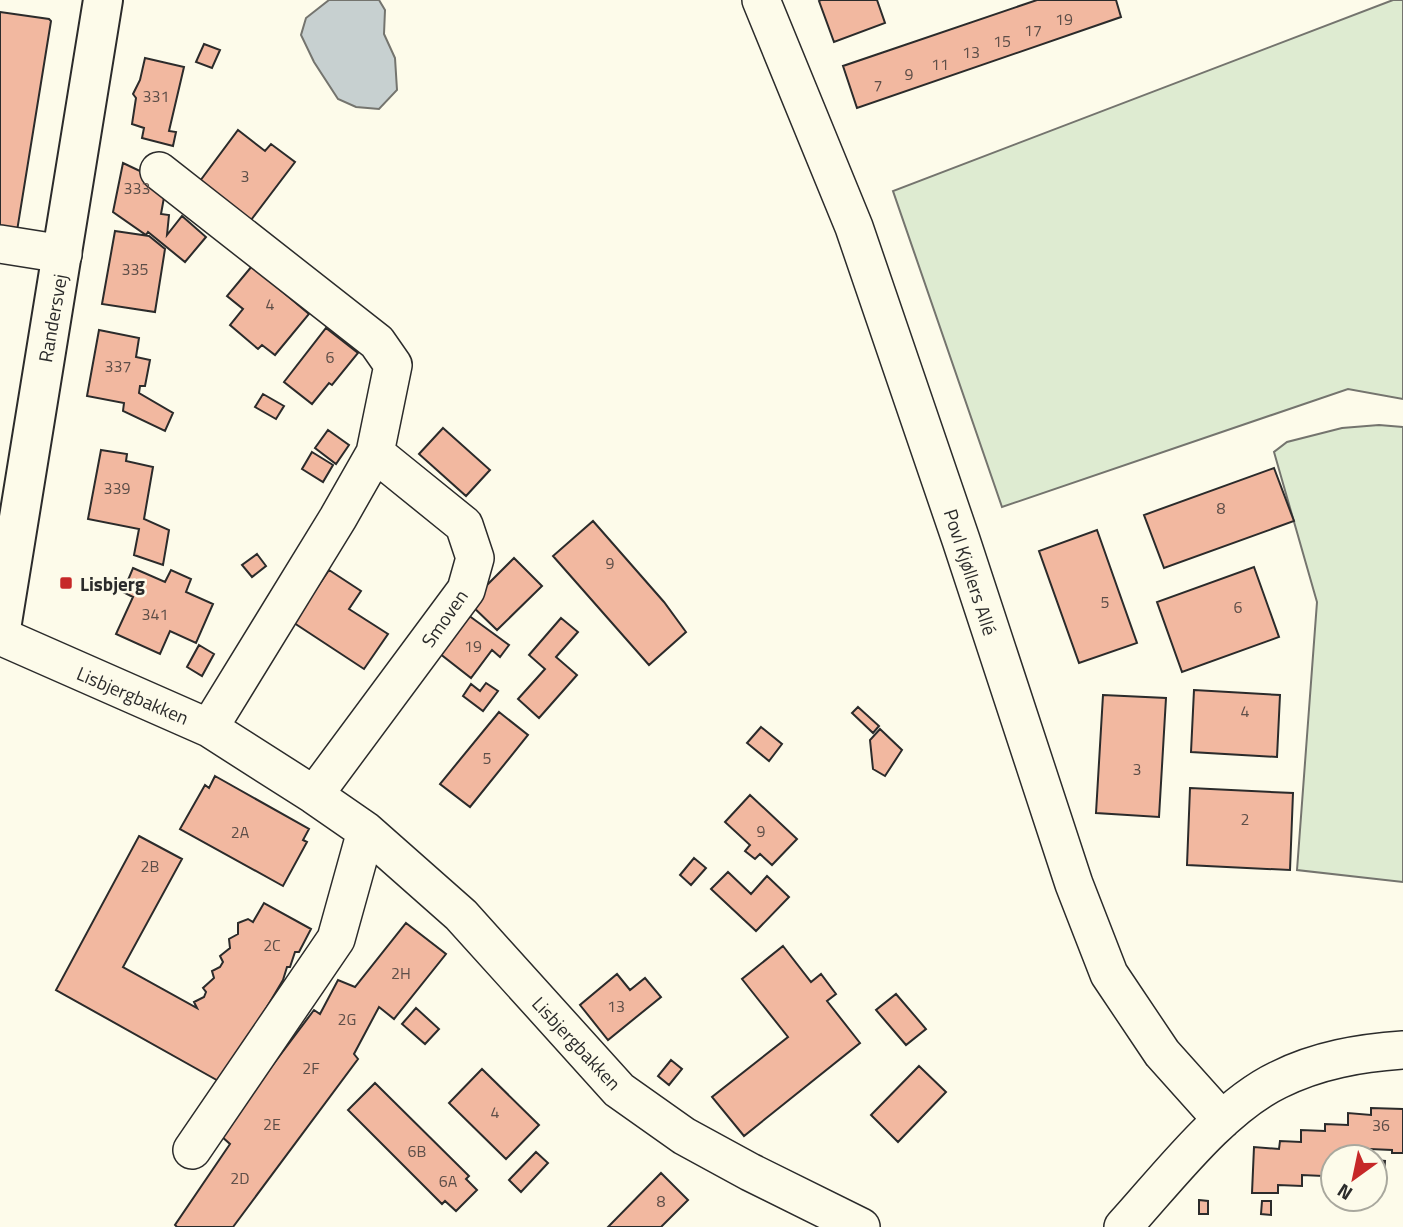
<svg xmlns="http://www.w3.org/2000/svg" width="1403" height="1227" font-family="'Titillium Web',sans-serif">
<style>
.green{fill:#deebd1;stroke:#74746e;stroke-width:2}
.water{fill:#c7d0d0;stroke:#74746e;stroke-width:2}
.building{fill:#f2b8a0;stroke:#2b2b2b;stroke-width:2}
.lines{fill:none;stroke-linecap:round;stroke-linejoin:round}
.minor-casing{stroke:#2b2b2b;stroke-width:40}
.major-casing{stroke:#2b2b2b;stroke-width:42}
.minor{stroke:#fdfbea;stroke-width:37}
.major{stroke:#fdfbea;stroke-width:38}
.poi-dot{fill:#c62828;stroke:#fdfbea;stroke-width:2.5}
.labels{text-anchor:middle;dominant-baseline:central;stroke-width:5;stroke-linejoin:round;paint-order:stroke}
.number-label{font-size:16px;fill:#5d4e48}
.street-label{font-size:19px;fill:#2b2b2b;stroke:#fdfbea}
.poi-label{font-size:19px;font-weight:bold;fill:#2b2b2b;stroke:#fdfbea;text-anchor:start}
</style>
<rect width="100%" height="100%" fill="#fdfbea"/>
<path class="green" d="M1393,0h10v399l-55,-10 -346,118 -109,-316z
M1379,425l24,2v455l-106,-12 20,-268 -43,-150 13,-10 55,-14z"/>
<path class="water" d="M329,0h50l6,10 -1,24 11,24 2,32 -18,19 -23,-2 -18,-8 -24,-37 -13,-27 5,-17z"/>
<path class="building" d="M821,0h56l8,23 -51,19 -15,-41z
M1037,0h79l5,17 -264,91 -14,-42z
M0,12l49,7 2,2 -34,210 -17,-2z
M204,44l16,6 -8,18 -16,-6z
M145,58l39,9 -15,64 7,1 -3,14 -31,-8 2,-10 -12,-4 4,-26 -3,-4 7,-14z
M238,130l27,21 6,-7 24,18 -44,58 -51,-39z
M123,163l36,17 6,12 -4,22 8,1 -2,20 15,-19 24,21 -21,25 -37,-30 -2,3 -33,-23z
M115,231l34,5 16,13 -10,63 -53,-8z
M252,266l57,48 -34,41 -13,-10 -4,4 -28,-24 13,-16 -16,-13z
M326,328l32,25 -26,32 -3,-2 -17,21 -28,-22z
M99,330l40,8 -3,19 14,3 -5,26h-5l-1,7 34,20 -8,18 -42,-20 1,-8 -37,-7z
M263,394l21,12 -8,13 -21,-12z
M443,428l47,42 -24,26 -47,-42z
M328,430l21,15 -13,19 -21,-16z
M101,450l26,4 -1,7 27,6 -9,52 25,11 -6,35 -29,-10 5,-26 -51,-10z
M312,452l21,13 -10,17 -21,-13z
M1274,468l20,53 -130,47 -20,-53z
M593,521l71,81 22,30 -37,33 -96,-109z
M1097,530l40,113 -58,20 -40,-112z
M257,554l9,12 -14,11 -10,-12z
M514,558l28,28 -45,44 -28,-27z
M1254,567l25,70 -97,35 -25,-70z
M133,568l32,14 6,-12 20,9 -5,13 27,12 -17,39 -26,-12 -10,23 -44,-20 17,-37 -10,-5z
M329,570l32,21 -12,18 39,25 -24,35 -76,-50 22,-34 6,4z
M468,615l41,30 -9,12 -8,-7 -21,28 -32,-25z
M561,618l17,14 -22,25 21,18 -38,43 -21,-19 27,-30 -16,-14z
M199,645l15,9 -12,22 -15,-9z
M486,683l12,8 -15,20 -20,-15 8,-12 9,7z
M1194,690l86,5 -3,62 -86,-5z
M1103,695l63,3 -7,119 -63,-4z
M858,707l21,19 -6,7 -21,-20z
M499,712l29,23 -58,72 -30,-23z
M761,727l21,17 -13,17 -22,-18z
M880,729l22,21 -17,26 -12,-7 -3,-29z
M215,776l94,53 -6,11 4,2 -24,44 -103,-57 25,-44 4,3z
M1190,788l103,5 -3,77 -103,-5z
M750,795l47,44 -25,26 -12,-11 -5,5 -10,-8 5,-6 -25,-23z
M139,836l43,23 -59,108 74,41 -3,-6 10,-5 2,-5 -3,-4 11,-10 -2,-7 8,-4 3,-5 -3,-6 10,-8 -1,-9 9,-5v-11l10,-4 5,3 11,-19 47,26 -12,23h-4l-5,15h-3l-4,13 -61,103 -166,-93z
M694,858l12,10 -15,17 -11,-10z
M728,872l23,22 16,-18 22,21 -33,34 -45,-42z
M406,923l40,31 -52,65 -15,-12 -25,47 4,5 -125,168h-56l-2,-2 55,-81 -10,-9 94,-125 6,4 18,-34 17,7z
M783,946l28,36 10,-8 15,20 -9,7 33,42 -116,93 -32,-39 76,-60 -46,-58z
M617,974l13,16 15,-12 16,19 -53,43 -28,-35z
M896,994l30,35 -20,16 -30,-35z
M416,1008l23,21 -14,15 -23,-20z
M671,1060l11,9 -13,16 -11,-9z
M919,1066l27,26 -48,50 -27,-27z
M482,1069l57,56 -33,34 -57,-56z
M375,1083l94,93 -3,3 11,11 -21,21 -11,-10 -3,3 -94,-94z
M1371,1108l32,1v44h-11v-3l-22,-1v8h-37v12l-9,-1 -1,8 -21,-1v11l-24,-1v8h-26l2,-46 25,2 1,-8 21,1v-12l24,1v-7l23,1v-12l23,2z
M536,1152l12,11 -27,29 -12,-12z
M1375,1160l10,1 -1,13 -9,-1z
M661,1173l27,27 -27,27h-53z
M1199,1200l9,1v13h-9z
M1262,1201h9v14l-10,-1z"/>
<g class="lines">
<defs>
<path id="minor" d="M761,0l93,227 107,313 113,344 35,90 53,79 60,67
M159,171l218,171 16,23 -18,88 -37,65 -129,210
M0,244l63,10
M0,636l209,92 105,67 52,36 95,84 158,175 65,46 66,36 111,55
M314,795l152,-205 9,-32 -11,-33 -89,-72
M192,1150l144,-211 30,-108
M1123,1227c44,-48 97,-119 155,-147 40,-20 82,-27 125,-30"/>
<path id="major" d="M0,635l103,-635"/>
</defs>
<use href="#minor" class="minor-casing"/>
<use href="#major" class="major-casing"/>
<use href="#minor" class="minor"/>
<use href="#major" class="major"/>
</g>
<rect class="poi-dot" x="59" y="576" width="14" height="14" rx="3.5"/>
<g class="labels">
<g class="number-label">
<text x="1064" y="19">19</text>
<text x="1033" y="30">17</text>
<text x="1002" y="41">15</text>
<text x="971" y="52">13</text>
<text x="940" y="64">11</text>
<text x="909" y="74">9</text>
<text x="878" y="85">7</text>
<text x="156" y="96">331</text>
<text x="245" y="176">3</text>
<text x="137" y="188">333</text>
<text x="135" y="269">335</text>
<text x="270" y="304">4</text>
<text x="330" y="357">6</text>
<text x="118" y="366">337</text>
<text x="117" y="488">339</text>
<text x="1221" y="508">8</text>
<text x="610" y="563">9</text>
<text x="1105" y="602">5</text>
<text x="1238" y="607">6</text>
<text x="155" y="614">341</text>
<text x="473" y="646">19</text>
<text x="1245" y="711">4</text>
<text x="487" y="758">5</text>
<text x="1137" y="769">3</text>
<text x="1245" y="819">2</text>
<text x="761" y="831">9</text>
<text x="240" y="832">2A</text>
<text x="150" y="866">2B</text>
<text x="272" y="945">2C</text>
<text x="401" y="973">2H</text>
<text x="616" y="1006">13</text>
<text x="347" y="1019">2G</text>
<text x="311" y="1068">2F</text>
<text x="495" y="1112">4</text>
<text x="272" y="1124">2E</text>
<text x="1381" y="1125">36</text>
<text x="417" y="1151">6B</text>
<text x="240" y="1178">2D</text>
<text x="448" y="1181">6A</text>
<text x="661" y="1201">8</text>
</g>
<g class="street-label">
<text transform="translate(52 318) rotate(-80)">Randersvej</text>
<text transform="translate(971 572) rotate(72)">Povl Kjøllers Allé</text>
<text transform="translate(444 618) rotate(-55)">Smoven</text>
<text transform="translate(133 695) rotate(23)">Lisbjergbakken</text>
<text transform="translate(577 1043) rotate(47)">Lisbjergbakken</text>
</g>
<g class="poi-label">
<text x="80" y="583">Lisbjerg</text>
</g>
</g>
<g transform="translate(1354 1178) rotate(213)"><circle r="33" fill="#fdfbea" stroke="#a9a89e" stroke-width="2"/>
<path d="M0-5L12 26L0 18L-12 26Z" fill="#c62828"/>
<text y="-10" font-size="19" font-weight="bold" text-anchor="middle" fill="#2b2b2b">N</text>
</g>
</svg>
